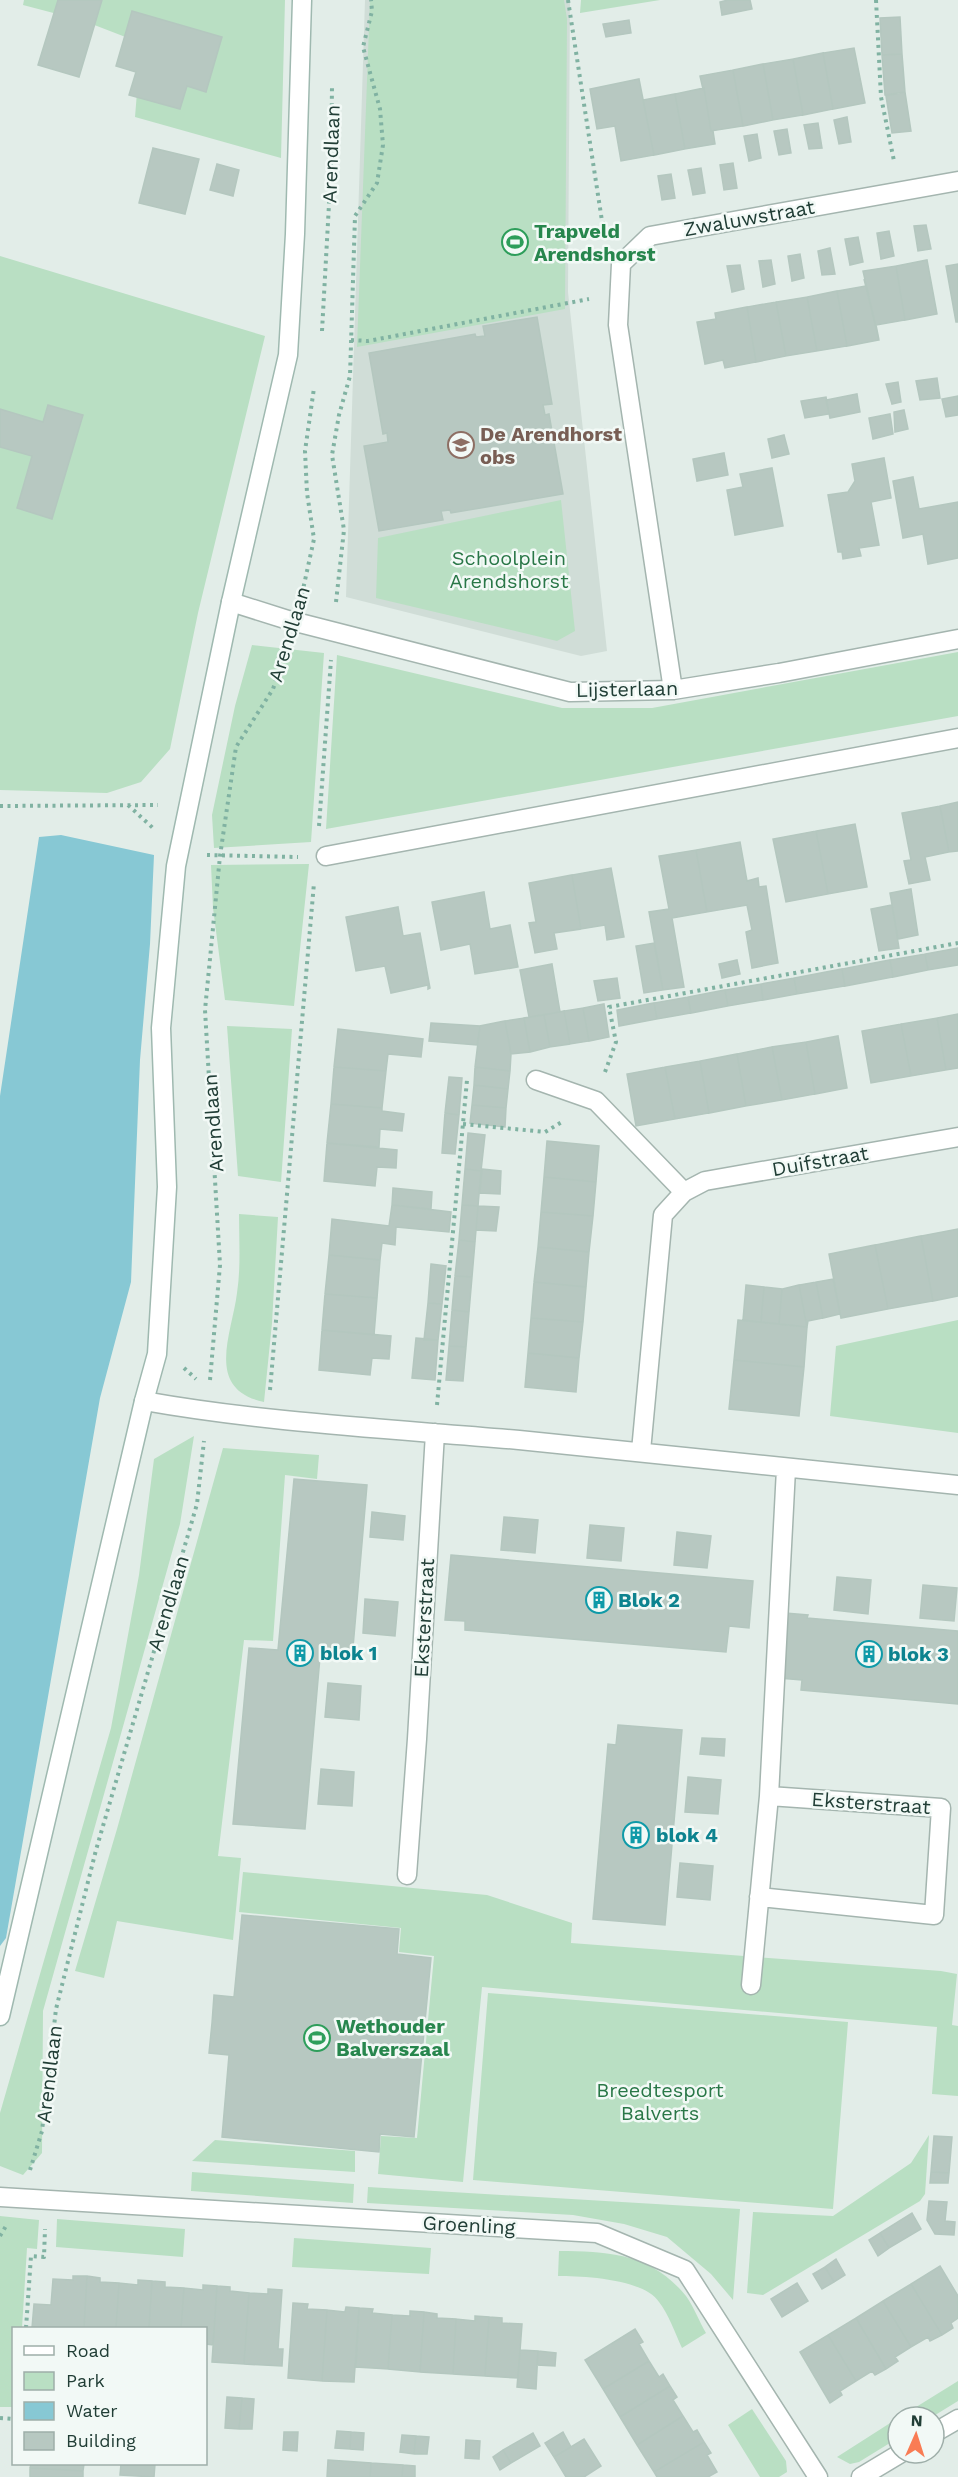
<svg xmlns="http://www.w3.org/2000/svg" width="958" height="2477" font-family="'Work Sans',sans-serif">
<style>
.built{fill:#d0ddd7}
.green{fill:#b9dfc3}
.water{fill:#87c8d4}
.building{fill:#b7c8c1;stroke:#b4c7bf;stroke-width:1.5}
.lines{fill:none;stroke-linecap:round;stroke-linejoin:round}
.street-casing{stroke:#a4b5af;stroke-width:21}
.secondary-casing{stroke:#9fb9b0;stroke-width:21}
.path{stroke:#80b2a2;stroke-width:4;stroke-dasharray:3 4.5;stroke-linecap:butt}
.street{stroke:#fff;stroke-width:18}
.secondary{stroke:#fff;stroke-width:18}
.labels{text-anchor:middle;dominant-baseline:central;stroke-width:5;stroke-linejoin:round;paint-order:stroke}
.street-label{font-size:20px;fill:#213e36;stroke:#f2f9f6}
.leisure-label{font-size:20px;font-weight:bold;fill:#27864d;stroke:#f2f9f6;text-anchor:start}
.education-label{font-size:20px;font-weight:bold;fill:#785e54;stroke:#f2f9f6;text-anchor:start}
.park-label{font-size:20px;fill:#297747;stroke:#f2f9f6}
.culture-label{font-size:20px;font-weight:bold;fill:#0d838f;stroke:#f2f9f6;text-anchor:start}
</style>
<rect width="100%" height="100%" fill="#e2ede8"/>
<path class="built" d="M365,0h205l-2,292 39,359 -26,5 -235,-59z"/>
<path class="green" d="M24,0h261l-4,158 -146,-41 6,-74 -57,-22 -61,-16z
M370,0h194l3,19 -2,290 -208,38z
M581,0h79l-80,13z
M0,256l265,80 -67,277 -28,136 -29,33 -34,11 -107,-3z
M561,500l14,131 -18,10 -181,-43 2,-60z
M252,645l72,8 -13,189 -97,6 -2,-33 23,-109z
M958,652v64l-632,113 11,-174 225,53h90z
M309,864l-15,142 -69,-6 -12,-92 -2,-43z
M227,1026l65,3 -11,153 -43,-6z
M239,1214l39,3 -6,106 -8,79c-60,-13 -32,-68 -27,-109 4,-26 2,-53 2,-79z
M958,1320v113l-128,-17 6,-70z
M194,1436l-14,88 -137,487 -1,142 -19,22 -23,-9v-53l111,-385 28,-153 15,-116z
M223,1448l96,7 -2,24 -32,-4 -12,166 -29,-1 -26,216 23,2 -8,82 -116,-19 -13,57 -29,-7 42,-142z
M243,1872l244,23 85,28 -1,20 370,28 16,3 -5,51 6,1v70l-26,-2 5,-67 -455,-40 -19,195 -85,-8 3,-38 36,2 17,-182 -35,-4 2,-24 -162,-16z
M488,1993l360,29 -15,187 -360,-29z
M929,2135l-4,59 -5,7 -157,94 -16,-2 6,-81 80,4 78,-53z
M215,2140l140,11v21l-163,-11z
M192,2172l162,12 -1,19 -162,-12z
M368,2187l372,22 -7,91 -22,-26 -44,-37 -43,-13 -51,-9 -206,-12z
M0,2216l39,4 -2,29 -10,-1 -5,80h-8l-1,79h-13z
M57,2219l128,10 -2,28 -127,-10z
M294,2238l137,10 -2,26 -137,-7z
M559,2251c50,0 93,3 127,45 8,11 13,25 20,37l-24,15c-7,-15 -13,-33 -23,-46 -15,-23 -75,-26 -101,-26z
M958,2381v20l-26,16h-32z
M752,2409l34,52 1,11 -8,5h-19l-32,-52z
M898,2418v20l-39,24 -9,2 -13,-7z"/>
<path class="water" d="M61,835l93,20 -4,89 -10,116 -9,222 -31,116 -94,540 -6,8v-850l39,-259z"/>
<path class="building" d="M58,0h44l-23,77 -41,-12z
M728,0h22l2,9 -30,6 -2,-13z
M132,11l90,26 -16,55 -19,-6 -7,23 -51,-14 7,-23 -20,-6z
M900,17l2,37 -20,1 -2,-37z
M629,20l2,13 -25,4 -3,-13z
M854,48l11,55 -32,6 -10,-56z
M823,53l10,56 -30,6 -10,-56z
M902,54l3,38 -20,3 -3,-40z
M793,59l10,56 -30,5 -10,-56z
M763,64l10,56 -30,6 -10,-56z
M733,70l10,56 -32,5 -7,-43 -1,1 -3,-13z
M639,79l15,76 -33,6 -6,-35 -18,3 -7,-40z
M704,88l7,43h2l2,13 -30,5 -10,-55z
M905,92l6,39 -19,2 -6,-37z
M675,94l10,55 -31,6 -11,-55z
M847,117l4,25 -12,2 -5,-24z
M818,123l4,25 -13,1 -5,-24z
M787,129l4,24 -12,2 -5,-24z
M757,134l4,24 -12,3 -5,-25z
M153,148l46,11 -14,55 -46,-11z
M733,163l4,25 -13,2 -4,-25z
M217,164l22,6 -6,26 -23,-6z
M701,168l4,25 -12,2 -5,-25z
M671,174l4,24 -13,2 -4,-24z
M926,225l5,24 -13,2 -4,-25z
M889,231l5,25 -13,3 -4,-26z
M858,237l5,25 -13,3 -5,-26z
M830,248l5,26 -13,1 -4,-24z
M800,254l4,24 -12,3 -4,-25z
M771,260l4,24 -12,3 -4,-26z
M927,260l10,54 -32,6 -9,-54z
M958,264v58h-2l-10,-56z
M740,265l4,24 -12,3 -5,-26z
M896,266l9,54 -29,5 3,15 -16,-69z
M864,279l15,61 -32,6 -10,-55 29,-5z
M837,291l10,55 -30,5 -10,-54z
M807,297l10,54 -31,5 -10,-54z
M776,302l10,54 -30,6 -9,-55z
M747,307l9,55 -31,6 -2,-8 -18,4 -8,-42 19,-3 -1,-6z
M537,317l15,87 -9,1 2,10 4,-1 14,80 -112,19 -1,-3 -9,1 2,9 -64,11 -15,-85 24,-4 -1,-9 -4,1 -14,-81 106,-19 1,3 9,-1 -2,-10z
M937,378l3,20 -20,2 -4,-19z
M898,382l3,20 -9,2 -6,-20z
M857,394l3,18 -30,6 -4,-18z
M958,396v19l-12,2 -4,-18z
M826,397l3,17 -24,4 -4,-17z
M48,405l35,10 -31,104 -35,-11 15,-52 -32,-9v-38l43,13z
M904,410l4,19 -13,3 -1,-20z
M890,414l3,20 -20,5 -4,-21z
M784,435l5,19 -17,4 -4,-19z
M724,453l4,22 -31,6 -4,-22z
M884,458l7,40 -20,4 8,43 -20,3 2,8 -18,3 -1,-7h-4l-10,-57 20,-3 7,-11 -3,-17z
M772,468l11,58 -48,9 -8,-45 16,-3 -3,-13z
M913,477l6,32 39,-7v56l-30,6 -5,-30 -20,4 -10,-57z
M958,802v49l-9,1 -9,-46z
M940,806l9,46 -24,5 5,23 -21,4 -5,-23 7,-1 -9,-47z
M855,824l12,63 -39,7 -12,-63z
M816,831l12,63 -42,8 -13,-63z
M740,842l7,39 11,-3 1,9 7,-1 12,77 -26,5 -6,-36 6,-2 -5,-25 -40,7 -11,-62z
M696,850l11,62 -35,6 12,69 -21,3 -14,-78 20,-3 -10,-53z
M611,868l13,69 -17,3 -2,-15 -24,4 -9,-54z
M572,875l9,54 -27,4 3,16 -22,4 -6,-30 7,-1 -7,-39z
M911,889l7,46 -20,4 -8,-46z
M484,892l6,37 20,-4 8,42 -43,7 -5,-30 -29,6 -9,-48z
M892,905l7,43 -20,3 -8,-42z
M398,907l5,29 17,-3 10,55 -2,1v-4l-37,8 -6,-27 -29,5 -10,-54z
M654,943l9,47 -19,3 -8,-47z
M958,948v17l-30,5 -3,-16z
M925,954l3,16 -35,7 -3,-17z
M737,960l3,14 -18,4 -3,-14z
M890,960l3,17 -48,9 -3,-17z
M552,964l8,48 -31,5 -9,-47z
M842,969l3,17 -48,8 -3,-16z
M617,978l3,20 -22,3 -4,-20z
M794,978l3,16 -34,6 -2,-16z
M761,984l2,16 -35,6 -3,-16z
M725,990l3,16 -37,7 -3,-16z
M688,997l3,16 -34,6 -3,-16z
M654,1003l3,16 -38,7 -2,-16z
M604,1004l5,33 -20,4 -6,-33z
M583,1008l6,33 -19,3 -6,-33z
M564,1011l6,33 -20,3 -6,-32z
M958,1014v54l-12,2 -9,-52z
M544,1015l6,32 -20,5 -6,-34z
M524,1018l6,34 -19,2 -6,-33z
M937,1018l9,52 -35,6 -10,-52z
M505,1021l6,33 -1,17 -35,-4 5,-41z
M431,1023l49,3 -3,19 -48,-4z
M901,1024l10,52 -40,7 -9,-52z
M338,1029l85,10 -2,18 -33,-3 -2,17 -52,-4z
M838,1036l9,52 -32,6 -9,-52z
M806,1042l9,52 -33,6 -10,-53z
M772,1047l10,53 -36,6 -9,-52z
M737,1054l9,52 -37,7 -9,-52z
M700,1061l9,52 -34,6 -10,-52z
M334,1067l52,4 -4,37 -51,-4z
M475,1067l35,4 -2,18 -34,-4z
M665,1067l10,52 -39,7 -9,-52z
M449,1077l13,1 -3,37 -14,-2z
M474,1085l34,4 -2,19 -34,-3z
M331,1104l51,4v3l22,3 -2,17 -22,-2 -1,18 -52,-4z
M472,1105l34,3 -1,19 -35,-4z
M445,1113l14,2 -4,39 -13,-1z
M468,1133l17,2 -4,36 -16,-2z
M547,1141l52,5 -3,36 -52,-5z
M327,1143l70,7 -1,18 -19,-1 -2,19 -51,-5z
M465,1169l16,2 -3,35 -16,-1z
M482,1169l19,2 -1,23 -20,-1z
M544,1177l52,5 -3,34 -52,-4z
M393,1188l39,4 -1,17 -39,-4z
M392,1205l59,7 -2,20 -53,-5 -1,18 -13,-2 -2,17 -51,-5 3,-36 57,7z
M462,1205l16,1 -3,36 -16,-2z
M478,1206l21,1 -3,24 -20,-1z
M541,1212l52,4 -4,36 -51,-5z
M958,1229v67l-25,5 -12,-65z
M921,1236l12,65 -45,8 -13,-64z
M459,1240l16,2 -3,35 -17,-1z
M875,1245l13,64 -47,9 -12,-64z
M538,1247l51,5 -3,35 -52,-5z
M329,1255l51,5 -3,38 -52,-4z
M431,1264l15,2 -4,38 -14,-1z
M455,1276l17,1 -3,35 -17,-2z
M833,1279l7,35 -17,4 -7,-36z
M534,1282l52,5 -3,35 -52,-4z
M816,1282l7,36 -15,3 -1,6 -8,-42z
M746,1285l18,2 -3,35 -18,-2z
M799,1285l8,42 -28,-3 3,-35z
M764,1287l18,2 -3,35 -18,-2z
M325,1294l52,4 -3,37 -52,-5z
M428,1303l14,1 -4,36h-14z
M452,1310l17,2 -3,35 -17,-1z
M531,1318l52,4 -4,36 -51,-5z
M738,1320l69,7 -3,40 -70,-7z
M322,1330l69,6 -2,23 -17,-1 -2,17 -51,-5z
M416,1338l22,2 -3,40 -23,-2z
M449,1346l17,1 -3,34 -17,-1z
M528,1353l51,5 -3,34 -51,-5z
M734,1360l70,7 -5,49 -70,-7z
M294,1479l73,6 -15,174 -32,-2 -15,172 -72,-5 16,-176 29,2z
M372,1512l33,4 -2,24 -33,-3z
M504,1517l34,3 -3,33 -34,-3z
M590,1525l34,3 -3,33 -34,-3z
M677,1532l34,4 -4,32 -33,-3z
M451,1555l302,26 -4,47 -20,-2 -3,26 -261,-22v-9l-20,-1z
M837,1577l34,3 -3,34 -34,-4z
M923,1585l34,3 -3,33 -34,-3z
M365,1599l33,3 -3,34 -32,-3z
M785,1613l23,2 -1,3 151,13v73l-157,-14 1,-10 -23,-2z
M328,1683l33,3 -2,34 -34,-3z
M618,1725l64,5 -17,195 -72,-6 15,-175 8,1z
M702,1738l23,1 -1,17 -24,-2z
M321,1769l33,3 -2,34 -34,-2z
M688,1777l33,3 -3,34 -33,-2z
M680,1863l33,3 -3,34 -33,-3z
M242,1915l157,14 -2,25 34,4 -17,179 -34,-3 -1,18 -157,-15 7,-82 -20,-2 3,-30 2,-28 20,2z
M934,2136l18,1 -3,36 -18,-1z
M931,2172l18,1 -1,10h-18z
M929,2201l18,1 -2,19 10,1 -1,13 -19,-1 -8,-14z
M912,2213l9,16 -32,19 -9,-15z
M880,2233l9,15 -11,8 -9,-16z
M836,2259l9,16 -11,7 -9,-15z
M940,2266l18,30v22l-7,5 2,5 -11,7 -31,-51z
M825,2267l9,15 -12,7 -9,-15z
M73,2276h14l-3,52h-52l2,-24 17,1 2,-26 20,1z
M87,2276l13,2v4l19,1 -3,45h-32z
M138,2280l14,1 -3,47h-33l3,-45 19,2z
M152,2281l13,1v5l19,1 -3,40h-32z
M797,2283l11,18 -26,16 -11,-18z
M911,2284l31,51 -12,6 -2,-4 -17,10 -28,-46z
M203,2285l14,1 -4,59 -7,-1v-16h-25l3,-40 19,2z
M217,2286l13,1v4l19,2 -5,71 -32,-2z
M268,2289l14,1 -4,59h5l-1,17 -38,-2 5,-71 19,1z
M883,2301l28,46 -16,10 3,4 -12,8 -30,-51z
M293,2303l15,1 -1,5 20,1 -5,71 -34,-3z
M346,2307l13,1 -5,74 -32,-1 5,-71 18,2z
M359,2308l14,1 -1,4 20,2 -4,54 -32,-2z
M410,2311l14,1 -4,60 -32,-3 4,-54 18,1z
M424,2312l13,2v4l19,1 -3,55 -33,-2z
M475,2316l14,1 -4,59 -32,-2 3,-55 19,2z
M489,2317l13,1v5l20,1 -4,54 -33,-2z
M856,2318l30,51 -11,6 -3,-4 -16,10 -28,-46z
M635,2329l8,13 -4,2 10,17 -46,28 -18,-29z
M828,2335l28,46 -16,10 2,4 -12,8 -30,-51z
M520,2350l18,1 -2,38 -19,-2z
M538,2351l18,2 -1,13 -18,-1z
M649,2361l10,16 4,-3 7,12 -50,31 -17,-28z
M670,2386l7,11 -4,3 10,16 -46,29 -17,-28z
M227,2397l15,1 -3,31 -14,-1z
M242,2398l12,1 -2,30h-13z
M683,2416l10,16 4,-2 7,12 -50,30 -17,-27z
M337,2431l14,1 -1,17 -15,-1z
M284,2432h14l-1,19 -14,-1z
M351,2432l13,1 -1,17 -13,-1z
M563,2432l8,15 -17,10 -9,-14z
M533,2433l7,13 -29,17 -8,-13z
M402,2435l14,1 -2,18 -14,-2z
M416,2436l13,1 -2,17h-13z
M584,2439l17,27 -17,11h-18l-12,-20z
M466,2440l14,1 -1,18 -14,-1z
M704,2442l7,11 -4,2 10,17 -9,5h-51l-3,-5z
M503,2450l8,13 -11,7 -7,-13z
M328,2460l43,3 -1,14h-43z
M371,2463l32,2 -1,12h-32z
M31,2464h53l-1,7 -53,-3z
M121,2464h34l-1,13 -34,-2z
M403,2465l12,1v11h-13z
M30,2468l53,3v6h-53z"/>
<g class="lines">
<defs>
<path id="street" d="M231,602l57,18 282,72 103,-2 106,-17 179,-34
M673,690l-55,-365 3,-61 29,-28 308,-55
M326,856l632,-118
M536,1080l60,21 88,91
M144,1401c124,22 250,28 375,39 147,14 292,31 439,45
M641,1451l22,-236 21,-23 21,-11 253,-44
M407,1875l10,-136 18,-306
M759,1897l175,18 7,-107 -172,-12
M751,1985l18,-189 17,-327
M0,2197l597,36 88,37 133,207
M934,2433l24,-14
M861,2477l40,-24"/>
<path id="secondary" d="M0,2016l144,-615 13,-47 10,-167 -6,-159 15,-162 55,-264 57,-247 7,-121 7,-234"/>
</defs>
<use href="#street" class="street-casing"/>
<use href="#secondary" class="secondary-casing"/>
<path class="path" d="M568,0l34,221 7,14
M876,0l5,97 13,64
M322,331l9,-163 1,-82
M351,340l17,1 221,-42
M302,594l12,-55 -7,-46 -2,-42 9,-63
M336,602l8,-72 -12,-75 7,-40 11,-39 5,-160 22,-33 6,-38 -3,-36 -17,-62 9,-36 -1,-11
M128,805l26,24
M0,806l158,-1
M319,826l12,-166
M207,855l91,2
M605,1072l11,-30 -7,-35 349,-64
M463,1124l82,8 17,-10
M184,1368l12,11
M210,1380l10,-115 -15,-255 15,-154 16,-109 37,-58 13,-39
M270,1390l44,-507
M437,1405l30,-325
M30,2170l12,-39 14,-122 40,-159 101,-346 7,-63
M0,2236l6,-10
M26,2328l5,-72 13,1 1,-28
M0,2418l14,1"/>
<use href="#street" class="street"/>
<use href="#secondary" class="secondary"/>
</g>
<defs>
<symbol id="stadium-ring" viewBox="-11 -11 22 22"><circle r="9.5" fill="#f2f9f6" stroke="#2e9e5b" stroke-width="1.5"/><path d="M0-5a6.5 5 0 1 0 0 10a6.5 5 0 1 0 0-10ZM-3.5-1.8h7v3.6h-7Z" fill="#2e9e5b"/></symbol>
<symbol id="school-ring" viewBox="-11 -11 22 22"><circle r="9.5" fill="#f2f9f6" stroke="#8d6e63" stroke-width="1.5"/><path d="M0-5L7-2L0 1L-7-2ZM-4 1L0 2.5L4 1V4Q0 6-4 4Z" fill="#8d6e63"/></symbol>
<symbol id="building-ring" viewBox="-11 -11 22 22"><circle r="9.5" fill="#f2f9f6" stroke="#0f9aa8" stroke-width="1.5"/><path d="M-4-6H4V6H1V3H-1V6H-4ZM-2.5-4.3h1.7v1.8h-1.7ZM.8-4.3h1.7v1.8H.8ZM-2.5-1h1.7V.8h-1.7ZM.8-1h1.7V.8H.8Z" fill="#0f9aa8"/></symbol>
</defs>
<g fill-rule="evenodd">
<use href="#stadium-ring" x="500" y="227" width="30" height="30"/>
<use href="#school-ring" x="446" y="430" width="30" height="30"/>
<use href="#building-ring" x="584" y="1585" width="30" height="30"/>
<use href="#building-ring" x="285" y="1638" width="30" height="30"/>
<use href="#building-ring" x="854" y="1639" width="30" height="30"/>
<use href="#building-ring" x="621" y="1820" width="30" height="30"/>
<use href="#stadium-ring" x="302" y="2023" width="30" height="30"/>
</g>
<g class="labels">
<g class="street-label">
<text transform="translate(331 154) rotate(-88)">Arendlaan</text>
<text transform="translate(749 218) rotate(-10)">Zwaluwstraat</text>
<text transform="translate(289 634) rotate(-73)">Arendlaan</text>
<text transform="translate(627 689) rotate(-1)">Lijsterlaan</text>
<text transform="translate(213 1123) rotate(-94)">Arendlaan</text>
<text transform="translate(820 1161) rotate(-10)">Duifstraat</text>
<text transform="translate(168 1603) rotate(-73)">Arendlaan</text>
<text transform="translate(424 1618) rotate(-87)">Eksterstraat</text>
<text transform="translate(871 1803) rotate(4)">Eksterstraat</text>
<text transform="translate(49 2074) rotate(-83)">Arendlaan</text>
<text transform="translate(469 2225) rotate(3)">Groenling</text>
</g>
<g class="leisure-label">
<text x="534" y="231">Trapveld<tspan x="534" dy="23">Arendshorst</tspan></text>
<text x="336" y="2026">Wethouder<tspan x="336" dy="23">Balverszaal</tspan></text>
</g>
<g class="education-label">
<text x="480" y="434">De Arendhorst<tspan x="480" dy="23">obs</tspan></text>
</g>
<g class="park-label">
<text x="509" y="558">Schoolplein<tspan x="509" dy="23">Arendshorst</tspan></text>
<text x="660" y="2090">Breedtesport<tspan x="660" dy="23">Balverts</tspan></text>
</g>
<g class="culture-label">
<text x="618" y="1600">Blok 2</text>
<text x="320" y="1653">blok 1</text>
<text x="888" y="1654">blok 3</text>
<text x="656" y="1835">blok 4</text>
</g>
</g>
<rect x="12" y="2327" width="195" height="138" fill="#f2f9f6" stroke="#9eaea9" stroke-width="1.5"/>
<rect x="24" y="2346" width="30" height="9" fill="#ffffff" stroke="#9eaea9" stroke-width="1.5"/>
<text x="66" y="2357" font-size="18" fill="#213e36">Road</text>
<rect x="24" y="2372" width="30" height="18" fill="#b9dfc3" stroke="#9eaea9" stroke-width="1.5"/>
<text x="66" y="2387" font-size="18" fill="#213e36">Park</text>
<rect x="24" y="2402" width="30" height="18" fill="#87c8d4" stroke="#9eaea9" stroke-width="1.5"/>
<text x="66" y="2417" font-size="18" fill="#213e36">Water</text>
<rect x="24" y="2432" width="30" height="18" fill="#b7c8c1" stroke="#9eaea9" stroke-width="1.5"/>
<text x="66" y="2447" font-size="18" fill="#213e36">Building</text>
<g transform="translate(916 2435) rotate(3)"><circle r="28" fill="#f2f9f6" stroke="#9eaea9" stroke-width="1.5"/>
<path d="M0-4.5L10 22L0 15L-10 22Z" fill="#f97c54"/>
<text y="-9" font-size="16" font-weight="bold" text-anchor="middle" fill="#213e36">N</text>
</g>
</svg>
